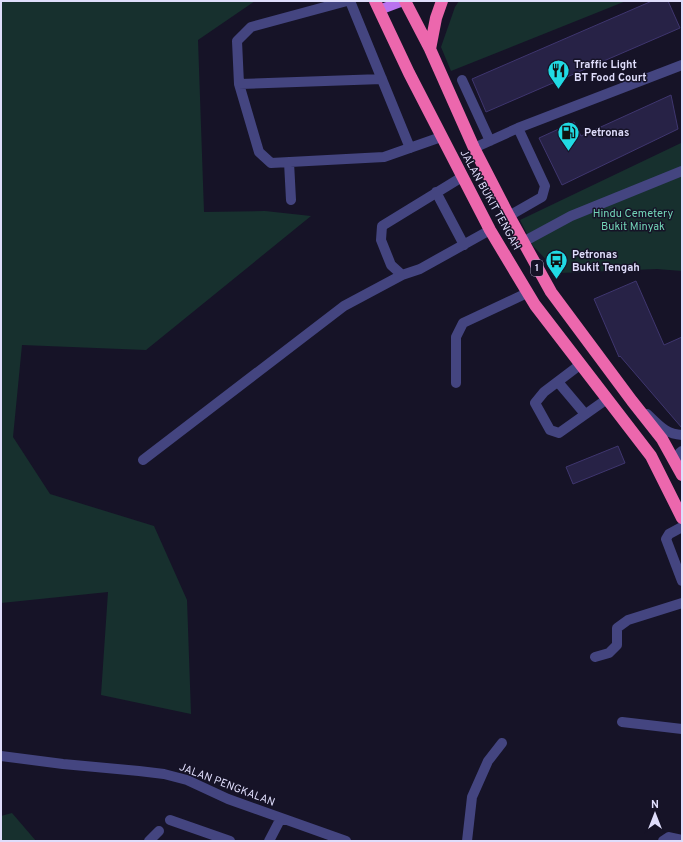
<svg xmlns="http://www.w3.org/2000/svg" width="683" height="842" font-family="Overpass,sans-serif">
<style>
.green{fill:#17302e}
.building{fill:#272246;stroke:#3f366f}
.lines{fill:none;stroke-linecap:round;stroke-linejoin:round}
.minor{stroke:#444580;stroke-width:10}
.major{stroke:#b972ee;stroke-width:10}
.highway{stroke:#ec67ad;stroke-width:12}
.labels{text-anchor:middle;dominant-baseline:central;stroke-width:3;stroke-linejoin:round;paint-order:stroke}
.shield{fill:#161327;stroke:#a3a0bb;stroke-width:1}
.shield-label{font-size:10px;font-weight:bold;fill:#dfddfb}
.poi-label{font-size:11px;font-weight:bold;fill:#dfddfb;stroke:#161327;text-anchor:start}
.street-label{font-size:11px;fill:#dfddfb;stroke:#161327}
.park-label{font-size:11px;fill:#71d3b6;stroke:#161327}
</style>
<rect width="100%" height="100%" fill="#161327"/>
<path class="green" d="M1,1h254l-57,39 6,172 61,-1 46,5 -165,134 -124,-5 -9,92 37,57 104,32 33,74 4,114 -90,-19 7,-103 -107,11z
M459,1h167l-175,70 -10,-24 14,-40z
M681,143l1,1v127l-25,-2 -98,4 -26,-27 -13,-26z
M12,813l24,28h-35v-25z"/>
<path class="building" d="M652,1h16l12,27 -194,84 -14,-33z
M671,95l7,34 -116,56 -23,-47 35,-16 7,14z
M636,281l28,64 18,-8v91l-62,-72 -1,1 -25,-58z
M618,446l7,17 -52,21 -7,-17z"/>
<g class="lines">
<path class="minor" d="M347,1l-96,26 -14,14 2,43 20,68 12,11 113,-6 57,-20
M350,1l60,147
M462,80l28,61
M239,84l143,-5
M474,148l44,-20 164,-63
M289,162l2,38
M462,177l-80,49 -1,14 10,25 11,10 18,-6 70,-39
M436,192l28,53
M509,216l33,-19 3,-11 -27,-58
M523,242l48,-26 111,-45
M581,364l-37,28 -9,11 15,27 9,3 48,-34
M558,382l27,32
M456,383v-46l7,-14 64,-30
M647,414c12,11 18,20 35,21
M143,460l201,-154 58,-31
M678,467c-1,-6 -2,-12 4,-16
M682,527l-13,7 -3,5 16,42
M595,657l14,-4 8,-8v-17l11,-8 54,-17
M622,722l60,7
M1,756l62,8 76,7 25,3 23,6 41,19 118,42
M170,820l60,21
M149,841l10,-10
M269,841l12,-23
M467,841l5,-44 16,-36 14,-18
M663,841l6,-4 13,3"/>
<path class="major" d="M379,10l24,-9"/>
<path class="highway" d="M375,1l34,72 81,157 45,75 116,151 31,62
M405,1l25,48 44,99 35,68 42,76 81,109 30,38 20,36
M430,49l6,-31 6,-17"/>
</g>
<defs>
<symbol id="restaurant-pin" viewBox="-11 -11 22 30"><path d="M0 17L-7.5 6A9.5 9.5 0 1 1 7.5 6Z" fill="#21dae4" stroke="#161327"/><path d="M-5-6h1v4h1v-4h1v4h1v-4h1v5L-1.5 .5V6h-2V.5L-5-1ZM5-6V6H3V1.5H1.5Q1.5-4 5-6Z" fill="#111"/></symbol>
<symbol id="fuel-pin" viewBox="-11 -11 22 30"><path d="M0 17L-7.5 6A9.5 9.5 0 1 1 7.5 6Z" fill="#21dae4" stroke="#161327"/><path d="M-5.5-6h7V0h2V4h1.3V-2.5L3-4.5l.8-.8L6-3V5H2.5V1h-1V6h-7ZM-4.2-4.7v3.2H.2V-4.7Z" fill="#111"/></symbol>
<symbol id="bus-pin" viewBox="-11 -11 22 30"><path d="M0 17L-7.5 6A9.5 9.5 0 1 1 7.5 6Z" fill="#21dae4" stroke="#161327"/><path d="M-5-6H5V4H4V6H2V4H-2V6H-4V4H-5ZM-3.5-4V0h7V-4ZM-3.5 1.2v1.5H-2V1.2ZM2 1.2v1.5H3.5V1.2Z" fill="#111"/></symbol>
</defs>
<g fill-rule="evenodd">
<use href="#restaurant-pin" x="546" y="58" width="25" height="34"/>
<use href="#fuel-pin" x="556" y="120" width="25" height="34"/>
<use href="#bus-pin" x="544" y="248" width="25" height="34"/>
</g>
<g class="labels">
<rect class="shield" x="531" y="260" width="12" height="16" rx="3"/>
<g class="shield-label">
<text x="537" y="268">1</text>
</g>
<g class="poi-label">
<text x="574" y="65">Traffic Light<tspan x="574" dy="13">BT Food Court</tspan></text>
<text x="584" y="133">Petronas</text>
<text x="572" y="255">Petronas<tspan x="572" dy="13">Bukit Tengah</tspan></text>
</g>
<g class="street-label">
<text transform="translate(490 200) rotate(61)">JALAN BUKIT TENGAH</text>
<text transform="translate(227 785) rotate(21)">JALAN PENGKALAN</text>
</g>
<g class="park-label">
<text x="633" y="214">Hindu Cemetery<tspan x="633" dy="13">Bukit Minyak</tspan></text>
</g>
</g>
<rect width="683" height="842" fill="none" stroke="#dfddfb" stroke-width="4"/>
<g transform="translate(655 814)" stroke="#161327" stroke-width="3" paint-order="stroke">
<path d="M0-3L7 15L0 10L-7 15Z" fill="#dfddfb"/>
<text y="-6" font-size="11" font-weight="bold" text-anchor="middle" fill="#dfddfb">N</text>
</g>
</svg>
